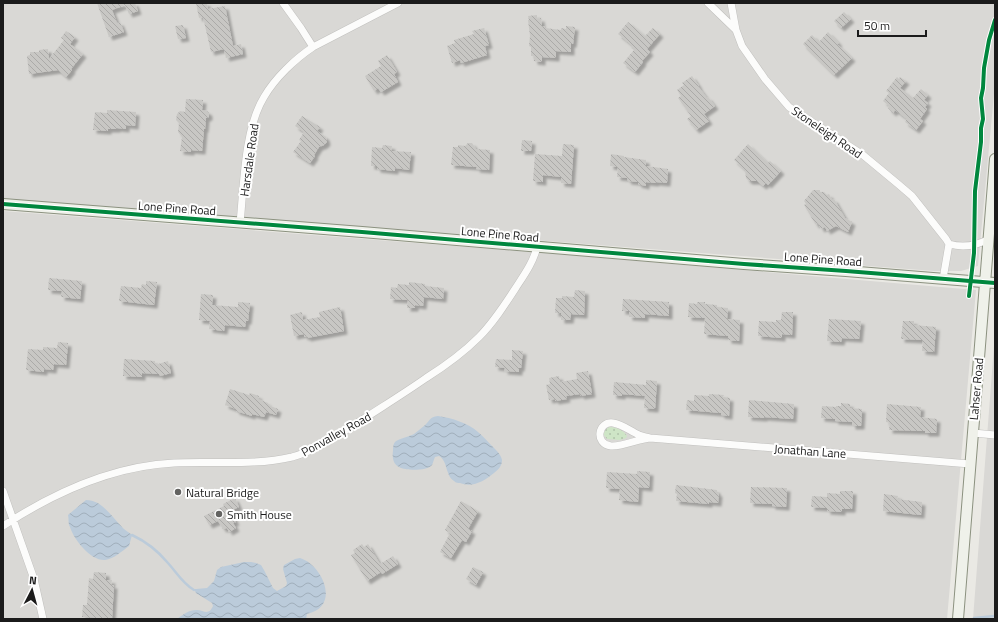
<svg xmlns="http://www.w3.org/2000/svg" width="998" height="622" font-family="'Titillium Web',sans-serif">
<style>
.residential{fill:#d9d8d5}
.grass{fill:url(#grass-dots)}
.water{fill:url(#water-waves)}
.lines{fill:none;stroke-linecap:round;stroke-linejoin:round}
.stream{stroke:#bbcbda;stroke-width:2.5}
.building{fill:url(#building-back-hatch);filter:url(#shadow)}
.street-casing{stroke:#c1c0be;stroke-width:8}
.secondary-casing{stroke:#8b917f;stroke-width:12}
.street{stroke:#fcfcfb;stroke-width:7}
.secondary{stroke:#eff1ea;stroke-width:10}
.cycleway-casing{stroke:#fff;stroke-width:6}
.cycleway{stroke:#00873e;stroke-width:4}
.poi-dot{fill:#636361;stroke:#fff;stroke-width:1.5}
.labels{text-anchor:middle;dominant-baseline:central;stroke-width:4;stroke-linejoin:round;paint-order:stroke}
.street-label{font-size:12px;fill:#1b1b1b;stroke:#fff}
.poi-label{font-size:12px;fill:#1b1b1b;stroke:#fff;text-anchor:start}
</style>
<defs>
<pattern id="grass-dots" width="8" height="8" patternUnits="userSpaceOnUse"><rect width="8" height="8" fill="#cee5c6"/><path d="M2 2h.1M6 6h.1" fill="none" stroke="#b0c4aa" stroke-width="1.8" stroke-linecap="round"/></pattern>
<pattern id="water-waves" width="16" height="10" patternUnits="userSpaceOnUse"><rect width="16" height="10" fill="#bbcbda"/><path d="M0 5q4-4 8 0t8 0" fill="none" stroke="#a0aeba"/></pattern>
<pattern id="building-back-hatch" width="6" height="6" patternUnits="userSpaceOnUse"><rect width="6" height="6" fill="#c8c7c4"/><path d="M-1 5l2 2M0 0l6 6M5-1l2 2" fill="none" stroke="#abaaa8"/></pattern>
<filter id="shadow"><feDropShadow dx="3.5" dy="3.5" stdDeviation="1" flood-color="#0004"/></filter>
</defs>
<rect width="100%" height="100%" fill="#eae9e4"/>
<path class="residential" d="M3,3h992v80l-17,183 -17,5h-27l-931,-72z
M3,211l542,42 431,37 -29,329h-944z
M995,333v286h-22z"/>
<path class="grass" d="M609,427c6,0 15,3 18,9l-1,2 -6,2 -13,-1 -3,-4c0,-4 1,-5 5,-8z"/>
<path class="water" d="M438,416c14,2 30,7 40,16 5,4 9,9 13,13 4,4 10,9 11,15 0,6 -4,10 -8,13 -10,8 -21,15 -34,10 -2,0 -4,0 -6,-2 -9,-6 -6,-20 -15,-25l-4,1c-1,2 -2,6 -3,8 -5,6 -26,6 -33,2 -6,-3 -7,-10 -6,-16 0,-2 0,-7 2,-9 2,-3 14,-5 19,-8 4,-3 7,-6 10,-8 6,-5 5,-9 14,-10z
M86,500c16,0 25,16 36,27 2,3 7,5 10,8l-3,11c-7,5 -15,13 -24,14 -14,1 -31,-20 -35,-33 -2,-3 -1,-8 -2,-12z
M300,558c23,7 41,49 7,56l-1,5h-129c5,-4 12,-9 19,-9 7,-1 12,7 17,-4l-1,-3 -16,-10 -2,-4h2l11,-1 7,-7 3,-11 4,-3 23,-5h7l5,1 5,2 3,5 9,18 4,3 9,-5 1,-3 -4,-14 1,-4 11,-6z"/>
<g class="lines">
<path class="stream" d="M132,535c15,7 26,16 36,28 9,10 15,21 26,27
M974,618l21,-2"/>
</g>
<path class="building" d="M97,3h38l3,8 -9,3 -4,-9 -13,5 5,13 3,-1 4,10 -15,5z
M196,3h11l1,6 17,-3 8,40 8,-2 2,10 -17,4 -2,-9 -13,3 -8,-35 -4,1z
M844,12l7,7 -10,9 -7,-7z
M537,15v4l4,-1 1,9 3,-1v2l16,2v-2l5,1v-3l9,1 -2,17h-2v8l-15,-1v7l-14,-1v5l-8,-1v-5h-3v-9l-2,-1 1,-10 -2,-16h1l-1,-4z
M628,22l17,14 8,-8 7,6 -13,15 3,3 -8,9 1,1 -8,10 -12,-9 11,-13 -3,-2 2,-2 -15,-12z
M183,25l3,13 -8,1 -3,-13z
M484,28l5,17 -4,1 2,9 -26,8 -1,-3 -8,3 -5,-17 8,-3 -1,-3 20,-6 -2,-3z
M66,31l9,6 -5,7 13,10 -12,15 1,1 -6,7 -8,-7 -29,4 -2,-18 3,-1v-3h9v-2l9,-1 1,10 15,-19 -3,-2z
M828,32l11,11 -2,1 15,14 -18,17 -31,-31 9,-9 7,7z
M387,55l10,17 -3,2 4,8 -17,10 -3,-4 -4,3 -9,-15 16,-10 -3,-5z
M692,76l7,10h-1l9,12 1,-1 7,9 -11,8 5,7 -13,9 -9,-11 4,-3 -13,-18 3,-2 -4,-6 7,-5 -2,-2z
M897,77l2,2 1,-2 6,4 -6,7 13,10 8,-9 7,6 -4,5 4,3 -3,4 2,2 -7,10 3,2 -7,9 -11,-8 2,-3 -12,-9 -2,3 -5,-5 1,-2 -6,-5 6,-8 -3,-2z
M186,99l17,1 -1,10 5,1 2,2v4l-3,1 -1,11h-1l-2,22 -11,-1v2l-11,-1 2,-14 -4,-5 1,-9 -3,-3 1,-6 3,-3 5,1z
M107,110l29,2 -1,14 -9,-1v4l-9,-1v1h-9v2l-15,-1 2,-18 12,1z
M302,116l18,11 -3,4 9,6 1,5 -3,3 -5,2 -5,8 1,1 -5,7 -17,-11 8,-11 -2,-1 5,-8 -9,-6z
M522,140l10,1 -1,10h-10z
M468,143h4l4,6 14,1 -1,20 -13,-1 1,-2 -26,-2 2,-18h5v-2l7,1z
M563,144l11,1 -3,39 -10,-1v-6l-18,-2v7l-10,-1 2,-27 27,2z
M748,144l20,19 2,-2 11,10 -13,14 -2,-2 -3,3 -6,-5h-8l-3,-3 -1,-8 -11,-10z
M383,145l9,1 -1,5 20,1 -2,18 -14,-2v3l-18,-2v-3h-6l1,-19 10,1z
M611,154l13,2v1l22,3v6l22,3 -1,14 -11,-1 -1,1 -9,-1v4l-8,-2v-2l-10,-1 -1,-3 -10,-1 1,-10 -8,-1z
M813,190h7v2h4l3,3 2,-1 3,6 2,-1 11,19 7,4 -4,10 -12,-6 -9,5 -2,-4 -4,2 -3,-6 -2,2 -12,-20 2,-1 -2,-3z
M49,278l33,3 -2,18 -19,-2 1,-6 -14,-1z
M146,281l11,1 -3,23 -35,-4 2,-15 20,2 1,-4 4,1z
M409,282l16,2v2l19,2 -1,11 -19,-2 -1,9 -8,-1v3h-8l1,-8 -18,-1 1,-12 6,1 1,-4 11,1z
M575,290l10,1 -1,24 -13,-1 -1,6h-9v-7h-6l1,-15h6v-2l12,1z
M201,294l12,1 -1,10 26,2v-5l12,1 -2,18h-2l-1,6 -20,-2 -1,6 -15,-2 1,-8 -11,-1z
M623,299l46,3v14l-24,-2v4l-16,-1v-6h-7z
M697,302h8v2l12,1v2l11,1 -1,11 13,1 -1,21 -11,-1v-4l-24,-2 1,-16 -17,-1 1,-14 8,1z
M340,307l4,24 -37,7v-2l-3,1v-3l-10,2 -4,-21 12,-3 1,8 17,-3 -1,-5z
M782,312h11l-1,23 -10,-1v4l-24,-2 1,-15 17,1v-2h5z
M829,319l32,2 -2,18 -17,-1 -1,4 -14,-1z
M903,321h11v4l22,2 -2,25 -12,-1 1,-11 -22,-1z
M58,342l10,1 -2,22 -12,-1 -1,6 -9,-1v3l-18,-2 2,-21 15,1v-3l14,1z
M512,350l11,1 -2,17h-2v4l-15,-1 1,-3 -10,-1 1,-8 16,1z
M124,359l31,2v4l13,-4 3,12 -11,3 -1,-2 -17,-1v4l-19,-1z
M588,371l4,23 -11,2 -1,-2 -14,2 1,3 -12,2v-2l-6,1 -3,-15 4,-1 -1,-6 10,-2 1,6 17,-3 -1,-6z
M646,380l11,1 -2,28 -11,-1 1,-12 -23,-2v2l-9,-1 1,-13 32,3z
M230,389l19,6 1,-2 9,3 -1,3 10,4v2l10,4 -2,6 -10,-3 -2,5 -12,-3v2l-16,-5v-2l-11,-4z
M709,394l15,1 -1,2 7,1 -1,18 -8,-1v-2l-35,-3 1,-10 7,1v-6l15,1z
M749,400l45,4 -1,15 -29,-2v1l-16,-1z
M841,403l9,1v4l12,1 -1,17h-9v-4l-17,-1v-2l-14,-1 1,-12 14,1v-1h5z
M887,404l34,3 -1,10 17,2 -1,14h-11v-2l-36,-1 1,-7 -4,-1z
M637,471l13,1 -1,16 -10,-1 -1,15 -19,-2 1,-11 -14,-1 1,-16 30,2z
M676,485l41,5v3h2l-1,10 -9,-1v2l-33,-3 1,-7 -2,-1z
M751,487l36,1 -1,19 -14,-1v-2l-22,-1z
M840,491h13l-1,18h-10v3l-15,-1v-3l-16,-1 1,-11 15,1v-4l13,1z
M884,494l14,2 -1,3 25,3 -1,13 -38,-4z
M235,498l4,9 -9,4 6,11 -3,1 3,5 -7,4 -2,-4 -4,1 -5,-8 -9,4 -5,-9 20,-10 -1,-2z
M461,501l17,10 -10,18 4,2 -6,11 -4,-2 -11,18 -11,-6 10,-19 -5,-3z
M362,544l2,3 4,-3 12,20 13,-8 5,8 -16,10 -1,-2 -14,9 -16,-26 4,-2 -2,-3z
M473,567l10,5 -7,13 -10,-6z
M94,572l12,1v7h6l-1,5h3l-2,34 -30,-2 1,-12h4l2,-27 4,1z"/>
<g class="lines">
<defs>
<path id="street" d="M283,3l18,25 12,19
M708,3l28,27
M731,3l5,27 6,16 23,33 24,28 74,48 35,29 14,12 34,43 3,5 -6,35
M240,223c4,-38 4,-93 24,-126 11,-19 31,-38 49,-50l85,-44
M949,244c14,4 27,2 40,-5
M973,433l22,2
M650,438c-12,1 -28,9 -39,8 -17,-2 -13,-25 2,-23 9,1 17,8 26,12 3,1 7,2 11,3l320,26
M3,491l31,88 9,40
M3,526c52,-34 109,-60 171,-63 39,-2 80,3 118,-6 26,-7 50,-25 73,-39 20,-13 41,-26 61,-40 19,-12 37,-25 53,-41 14,-14 25,-31 36,-48 9,-14 18,-26 22,-42"/>
<path id="secondary" d="M3,204l359,28 382,32 102,7 149,12
M958,619l37,-460"/>
</defs>
<use href="#street" class="street-casing"/>
<use href="#secondary" class="secondary-casing"/>
<use href="#street" class="street"/>
<use href="#secondary" class="secondary"/>
<defs>
<path id="cycleway" d="M3,204l359,28 382,32 102,7 149,12
M969,296l5,-43 1,-62 6,-49v-14l2,-9 -2,-21 2,-10 1,-20 5,-28 6,-20"/>
</defs>
<use href="#cycleway" class="cycleway-casing"/>
<use href="#cycleway" class="cycleway"/>
</g>
<g class="poi-dot">
<circle cx="178" cy="492" r="4"/>
<circle cx="219" cy="514" r="4"/>
</g>
<g class="labels">
<g class="street-label">
<text transform="translate(827 132) rotate(34)">Stoneleigh Road</text>
<text transform="translate(249 160) rotate(-82)">Harsdale Road</text>
<text transform="translate(177 208) rotate(4)">Lone Pine Road</text>
<text transform="translate(500 234) rotate(5)">Lone Pine Road</text>
<text transform="translate(823 259) rotate(4)">Lone Pine Road</text>
<text transform="translate(976 389) rotate(-85)">Lahser Road</text>
<text transform="translate(336 434) rotate(-29)">Ponvalley Road</text>
<text transform="translate(810 451) rotate(4)">Jonathan Lane</text>
</g>
<g class="poi-label">
<text x="186" y="492">Natural Bridge</text>
<text x="227" y="514">Smith House</text>
</g>
</g>
<rect width="998" height="622" fill="none" stroke="#1b1b1b" stroke-width="8"/>
<g transform="translate(32 590) rotate(6)" stroke="#ffffff" stroke-width="3" paint-order="stroke">
<path d="M0-3L7 15L0 10L-7 15Z" fill="#1b1b1b"/>
<text y="-6" font-size="11" font-weight="bold" text-anchor="middle" fill="#1b1b1b">N</text>
</g>
<path d="M858 30v6h68v-6" fill="none" stroke="#1b1b1b" stroke-width="2"/>
<text x="864" y="30" font-size="12" fill="#1b1b1b" stroke="#ffffff" stroke-width="3" paint-order="stroke">50 m</text>
</svg>
